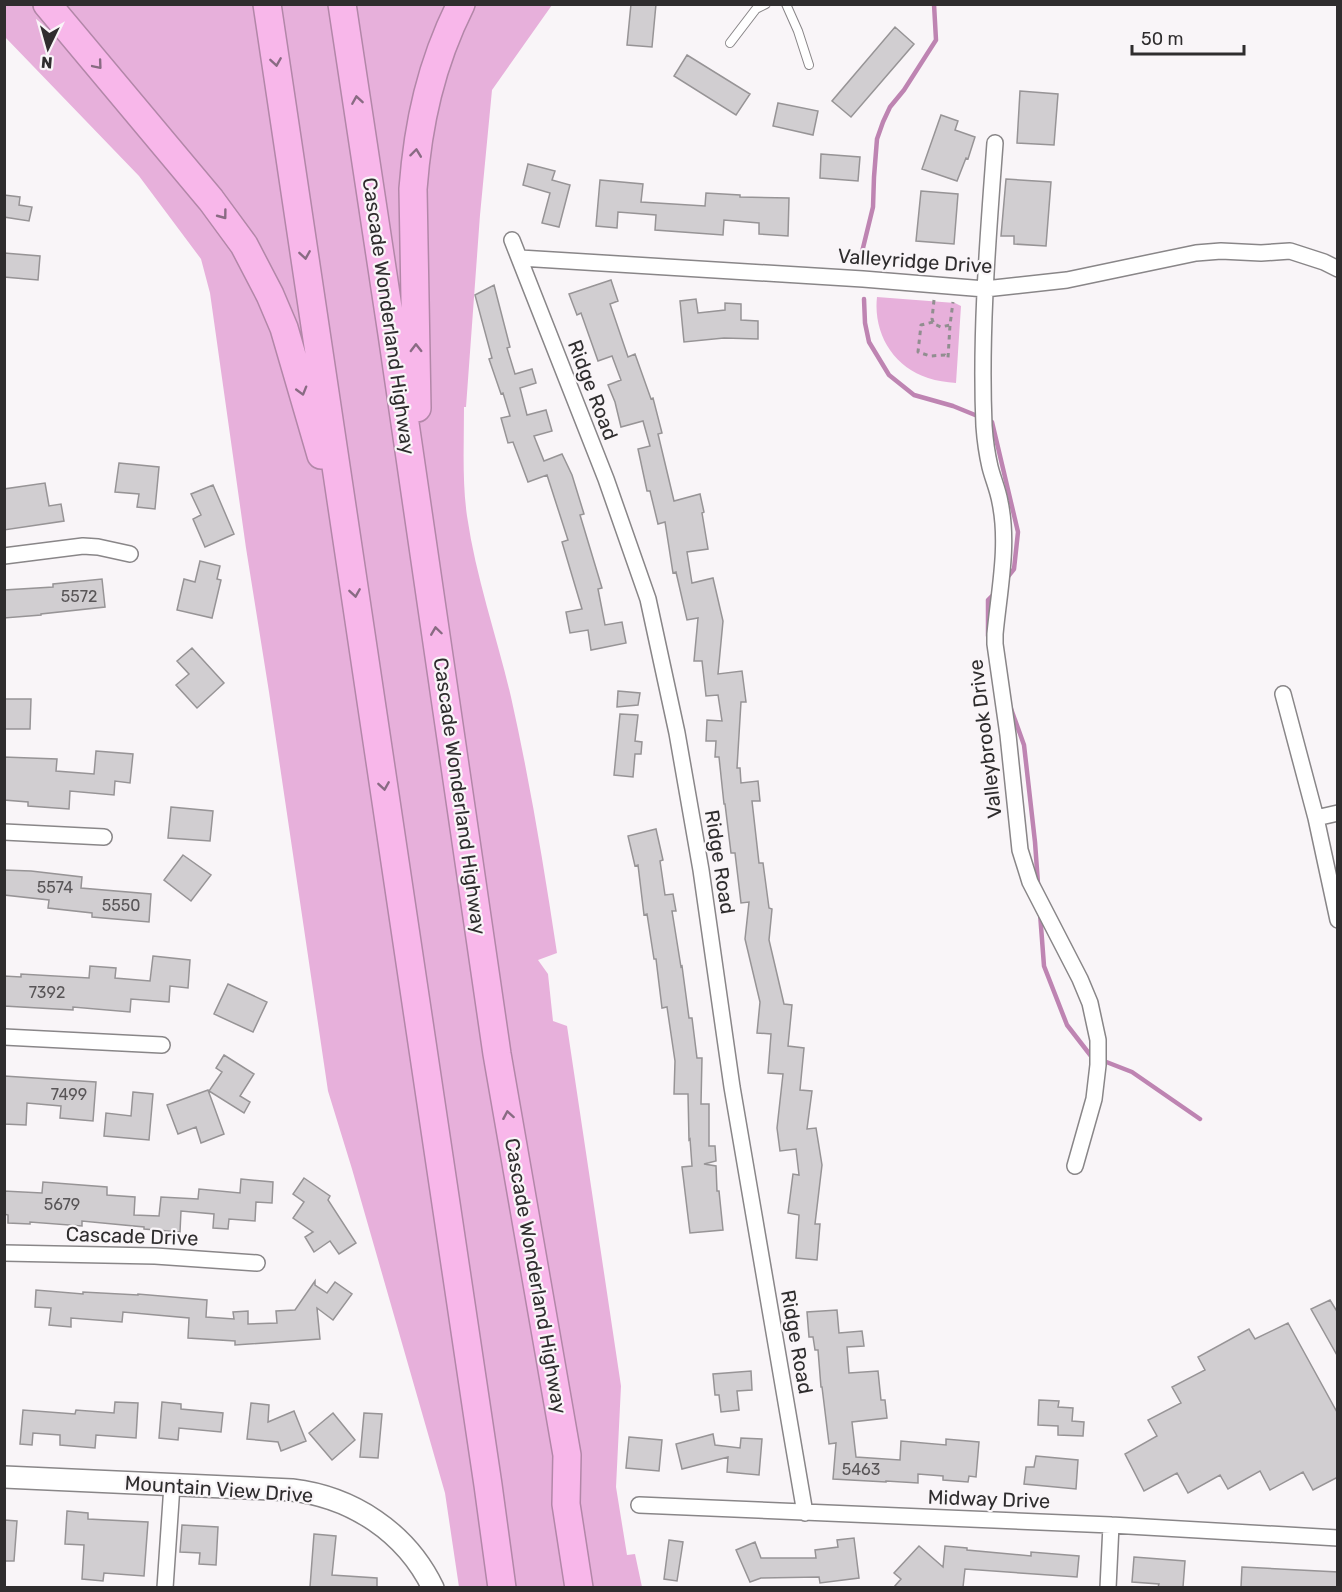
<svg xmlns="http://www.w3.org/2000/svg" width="1342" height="1592" font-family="Rubik,sans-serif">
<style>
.green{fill:#e7b0db}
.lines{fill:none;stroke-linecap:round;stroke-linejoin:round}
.stream{stroke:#be84b2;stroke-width:4.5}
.building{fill:#d1ced1;stroke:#979496;stroke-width:1.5}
.lane-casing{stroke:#898688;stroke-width:10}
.street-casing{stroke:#898688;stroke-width:18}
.secondary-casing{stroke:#898688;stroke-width:24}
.highway-casing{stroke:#b287a8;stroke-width:30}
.path{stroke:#918e90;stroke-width:3;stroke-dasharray:4.5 4.5;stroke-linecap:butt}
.lane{stroke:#fff;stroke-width:8}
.street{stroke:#fff;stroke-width:15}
.secondary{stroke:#fff;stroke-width:21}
.highway{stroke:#f8b7ea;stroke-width:27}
.oneway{stroke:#896b83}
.labels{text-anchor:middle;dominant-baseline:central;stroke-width:4.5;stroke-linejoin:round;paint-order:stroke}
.number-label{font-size:16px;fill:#585557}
.street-label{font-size:20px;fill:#2f2d2e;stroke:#f9f5f8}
</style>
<rect width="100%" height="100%" fill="#f9f5f8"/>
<path class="green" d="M5,5h547l-60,85 -12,125 -14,192h-2c0,36 -2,74 3,109 9,62 30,121 44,181 19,85 33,170 46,256l-19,7 10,14 5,47 14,5 54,360 -5,101 11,68 8,-1 7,33h-183l-14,-94 -93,-324 -24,-78 -59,-399 -23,-144 -36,-255 -9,-34 -62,-83 -134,-139z
M877,297l78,6 6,3 -5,77c-10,-1 -19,-2 -28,-5 -35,-11 -55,-45 -51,-81z"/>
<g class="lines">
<path class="stream" d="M862,264v-12l11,-45 1,-30 3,-38 6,-17 7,-15 14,-17 32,-50 -2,-36
M864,299l1,24 4,19 20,33 25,20 39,11 27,11
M987,420l5,2 26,110 -4,37 -8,10
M988,636v-36l7,-7
M1010,706l14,39 11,97 3,42
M1040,913l4,53 23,59 24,31 41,16 68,47"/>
</g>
<path class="building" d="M631,4h25l-4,43 -25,-2z
M895,27l19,17 -63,73 -19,-16z
M687,55l63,39 -14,21 -62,-39z
M1020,91l38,3 -4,51 -37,-2z
M778,103l40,8 -5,24 -40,-9z
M941,115l17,6 -3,9 20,7 -7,22 -2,-1 -9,23 -35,-12z
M821,154l39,3 -2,24 -38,-3z
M528,164l27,7 -3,9 18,5 -11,42 -17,-4 8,-30 -27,-8z
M1006,179l45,3 -5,64 -32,-2v-8h-13z
M600,180l43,4 -2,18 64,4 1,-13 34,2v2l49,1 -1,38 -29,-2v-11l-35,-3 -1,15 -68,-5 1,-15 -38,-3 -1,16 -21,-2z
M921,191l37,3 -4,50 -38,-3z
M4,195l16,2 -1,8 13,2 -3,14 -25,-4z
M4,253l36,3 -2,24 -34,-3z
M611,280l7,21 -8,3 18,53 7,-3 16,45 2,-1 9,35 -4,1 16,67 26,-7 4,18 -2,1 6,36 -21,3 5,31 21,-5 10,43 -5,53 24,-3 4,31h-5l-4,66h3l1,15 17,-2 2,20h-8l7,62h4l6,45 3,1 -3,31 15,64 8,1 -4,41 16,2 -4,42 12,1 -5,38 9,-1 6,37 -7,59h5l-3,36 -21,-2 3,-43 -11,-2 5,-39 6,1 -3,-26 -16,2 -3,-23 6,-54 -15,-1 3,-39 -14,-1 3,-31 -15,-63 4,-37 -8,1 -6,-50h-4l-6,-49h-1l-5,-47h-4l1,-16h-10l1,-21 15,1 -4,-26 -12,1 -4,-35h-8l4,-43 -11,2 -11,-48 -3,1 -8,-51 -7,2 -8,-33h-3l-9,-42 12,-3 -7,-25 -22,6 -6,-25 -7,-17 13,-5 -9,-24 -14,5 -17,-48 -4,2 -8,-21z
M494,285l16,62 -3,1 8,26 17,-5 4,14 -16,5 7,27 19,-5 6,21 -18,5 10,25 18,-7 10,21 12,39 -4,1 22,73 -4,1 7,36 17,-3 4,21 -35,7 -3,-20 -18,3 -4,-21 16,-3 -20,-67 6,-2 -21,-65 -19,7 -15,-40 -5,1 -7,-25 9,-2 -7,-23 -2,1 -12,-35 3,-1 -17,-63z
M696,299l2,14 27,-3v-7l16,1v16l17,1v18l-34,-1 -40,4 -4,-41z
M119,463l40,4 -4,42 -18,-2 2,-13 -24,-2z
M45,483l4,23 12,-2 3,17 -60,9v-41z
M213,485l21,49 -29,13 -12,-28 8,-4 -10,-21z
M200,561l20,5 -3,13 4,1 -9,38 -35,-8 7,-31 11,3z
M102,579l3,28 -64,7v1l-37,3v-28l49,-3v-3z
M192,648l32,35 -27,25 -21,-23 13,-11 -12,-13z
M618,691l22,2 -2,12 -21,2z
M4,699h27l-1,30h-26z
M620,714l18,1 -3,26 7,1 -1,12h-6l-2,23 -19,-2z
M96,751l37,3 -3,29 -15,-2 -1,14 -44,-4 -1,18 -41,-3v-4l-24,-2v-43l53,2 -1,12 38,3z
M171,807l42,4 -3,30 -42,-3z
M656,829l7,31 -3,1 5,34 8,-1 3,17h-4l9,56 1,-1 7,52h3l5,40h5l-1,46h8v42h6l1,15 -12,3 12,2 1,25h2l4,39 -33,3 -8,-66 10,-1 -2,-27 -1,1 -1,-46h-14l1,-33 -8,-54 -5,1 -6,-49h-2l-7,-45 -3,1 -6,-50 -3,1 -7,-30z
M183,855l28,20 -20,26 -27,-21z
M4,870l27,1 51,6 -1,11 70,6 -2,28 -57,-5v-4l-44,-5 1,-8 -45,-5z
M153,956l37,4 -2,28 -18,-2 -1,16 -38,-3 -1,13 -57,-5v3l-69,-4v-30l17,1v-3l68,4 1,-12 26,2 -1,10 35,3z
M228,984l39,18 -14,30 -39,-18z
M224,1055l30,19 -14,22 10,6 -6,11 -35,-22 13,-19 -6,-4z
M4,1076l92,6 -3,39 -33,-3 1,-12 -34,-3 -1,22 -22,-1z
M208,1090l16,44 -23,9 -5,-16 -18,7 -11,-29z
M133,1092l20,2 -4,46 -45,-4 2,-23 25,3z
M304,1178l26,18 -2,4 28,43 -17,11 -9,-13 -16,11 -9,-15 8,-5 -20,-14 11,-16 -11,-8z
M241,1179l32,3 -1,21 -16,-1 -1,19 -26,-2 -1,10 -15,-1 1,-14 -33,-3 -1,21 -36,-3v-2l-62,-6v5l-52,-4v2l-22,-1v-8l-4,-1v-23l38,2 1,-11 64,5v8l28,2 -1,18 25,1 2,-19 37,2 1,-10 41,4z
M315,1281v4l12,8 8,-11 17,12 -19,26 -16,-12 3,31 -85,6v-4l-47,-3 1,-20 -66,-6 -1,10 -51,-4v9l-22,-2 2,-17 -16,-1 1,-17 47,4v-2l55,3v-1l69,6 -1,17 28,2 -1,-7 15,-1v13l29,-1 -1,-12 19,-1z
M1330,1300l8,13v44l-27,-48z
M837,1310l2,23 23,-2 2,15 -17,1 2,26 29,-2 3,29h4l2,18 -35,4 4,35 44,3 1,-19 45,4v-6l33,3 -3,35 -7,-1 -1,6 -25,-2v-4l-25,-2v9l-32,-2v1l-53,-3 3,-36 -7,1 -7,-57h-1l-3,-37h-3l-2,-13h-4l-2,-25z
M1288,1323l50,91v63l-25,13 -10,-18 -33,18 -10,-19 -32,18 -8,-14 -32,18 -11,-20 -33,18 -19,-37 32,-18 -9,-16 33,-17 -9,-16 33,-17 -7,-13 51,-28 6,10z
M751,1371l1,19 -15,1 2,19 -18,2 -2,-17h-4l-2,-21z
M1039,1400l20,1 -1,6 15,1 -1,13 12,1 -1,14 -25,-1v-9l-20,-1z
M115,1402l23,1 -2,35 -40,-3 -1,13 -35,-3v-10l-27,-2 -1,12 -12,-1 3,-34 52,4 1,-4 38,3z
M162,1402l19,2v5l42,4 -2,19 -42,-4 -1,12 -19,-2z
M251,1403l18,2 -1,17 26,-11 12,30 -25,10 -3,-9 -31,-3z
M333,1413l22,27 -23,20 -23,-27z
M364,1413l18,1 -4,44 -18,-1z
M713,1434l2,11 25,3 1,-10 21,1 -3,36 -32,-3 1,-15 -46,12 -6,-25z
M629,1437l33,3 -3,31 -33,-3z
M1036,1456l42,4 -2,29 -52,-5 2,-17h8z
M67,1511l21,2v6l60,3 -4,54 -40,-3 -1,8 -21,-2 2,-34 -19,-1z
M4,1520l13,1 -3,40h-10z
M182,1525l36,2 -2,38 -17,-1 1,-11 -20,-1z
M314,1534l22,2 -4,39 45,3v9h-67z
M854,1538l5,40 -39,5 -1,-6 -58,1 -11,4 -14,-32 19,-8 6,16h55l-1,-8 23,-3 -1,-7z
M669,1540l14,2 -6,39 -13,-2z
M919,1546l24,21 2,-21 22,2v2l64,6v-4l48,4 -2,21 -112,-8 -2,18h-69l7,-8 -7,-6z
M1134,1557l51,4 -2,26h-25l1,-3 -27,-2z
M1242,1567l96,5v15h-97z"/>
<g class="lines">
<defs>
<path id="lane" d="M786,4l12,27 11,34
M730,43l26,-34 10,-5"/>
<path id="street" d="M995,143c-7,95 -15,189 -11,283 1,14 3,28 6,41 3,12 8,23 10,35 9,43 -1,89 -5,132v10l13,91 12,115 10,32 50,97 10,24 8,37v25l-4,34 -19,67
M512,240l94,239 42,120 29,134 24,137 31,217 73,426
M520,258l343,21 122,10 82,-9 129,-27 25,-2 40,2 29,-2 34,11 14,7
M4,556l79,-10 15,1 32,7
M1283,694l33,124 22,102
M1316,818l22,-5
M4,832l100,5
M4,1037l158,8
M4,1253l151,3 102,7
M639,1505l472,20 227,13
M165,1588l7,-103
M1108,1588l3,-63"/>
<path id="secondary" d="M4,1477l288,13c60,7 114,42 141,98"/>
<path id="highway" d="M47,4l164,196 33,45 26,50 14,33 37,127
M267,4l221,1481 14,103
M342,4l50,330 105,720 70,401 -1,49 13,84
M417,408l-4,-219c5,-66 18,-125 48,-185"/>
</defs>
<use href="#lane" class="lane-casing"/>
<use href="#street" class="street-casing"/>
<use href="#secondary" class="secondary-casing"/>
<use href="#highway" class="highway-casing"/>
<path class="path" d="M934,300l-2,19 2,5 7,3 9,-2 3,-23
M933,322l-12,3 -3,27 12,4 15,-1 3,3 2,-33"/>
<use href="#lane" class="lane"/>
<use href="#street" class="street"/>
<use href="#secondary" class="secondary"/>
<use href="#highway" class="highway"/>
</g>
<defs><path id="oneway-chevron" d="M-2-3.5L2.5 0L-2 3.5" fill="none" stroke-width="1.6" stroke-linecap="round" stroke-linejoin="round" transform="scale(1.5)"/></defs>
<g class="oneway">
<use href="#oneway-chevron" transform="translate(276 62) rotate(81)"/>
<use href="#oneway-chevron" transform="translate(98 65) rotate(50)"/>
<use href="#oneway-chevron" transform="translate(357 100) rotate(-99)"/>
<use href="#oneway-chevron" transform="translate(416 153) rotate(-83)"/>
<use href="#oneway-chevron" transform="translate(223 215) rotate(53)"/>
<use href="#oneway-chevron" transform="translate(305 255) rotate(81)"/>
<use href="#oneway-chevron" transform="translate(416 348) rotate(-91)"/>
<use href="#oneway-chevron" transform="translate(302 391) rotate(74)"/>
<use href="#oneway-chevron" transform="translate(355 593) rotate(81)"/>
<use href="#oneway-chevron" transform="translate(436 631) rotate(-98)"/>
<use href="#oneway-chevron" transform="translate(384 786) rotate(81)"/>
<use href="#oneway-chevron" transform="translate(508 1115) rotate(-100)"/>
</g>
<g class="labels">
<g class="number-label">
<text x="79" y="596">5572</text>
<text x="55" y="887">5574</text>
<text x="121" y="905">5550</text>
<text x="47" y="992">7392</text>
<text x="69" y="1094">7499</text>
<text x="62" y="1204">5679</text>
<text x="861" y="1469">5463</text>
</g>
<g class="street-label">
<text transform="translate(915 261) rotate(4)">Valleyridge Drive</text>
<text transform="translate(389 316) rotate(82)">Cascade Wonderland Highway</text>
<text transform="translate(593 390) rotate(69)">Ridge Road</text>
<text transform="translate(985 739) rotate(-97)">Valleybrook Drive</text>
<text transform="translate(460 796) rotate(82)">Cascade Wonderland Highway</text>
<text transform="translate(720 862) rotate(81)">Ridge Road</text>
<text transform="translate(132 1236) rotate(2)">Cascade Drive</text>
<text transform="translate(536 1276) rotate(80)">Cascade Wonderland Highway</text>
<text transform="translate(797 1342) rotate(80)">Ridge Road</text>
<text transform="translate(219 1489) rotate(4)">Mountain View Drive</text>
<text transform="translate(989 1499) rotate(2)">Midway Drive</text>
</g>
</g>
<rect width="1342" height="1592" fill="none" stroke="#2f2d2e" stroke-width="12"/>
<g transform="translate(48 48) rotate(185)" stroke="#f9f5f8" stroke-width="4.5" paint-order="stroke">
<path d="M0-4.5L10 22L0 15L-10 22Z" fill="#2f2d2e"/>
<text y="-9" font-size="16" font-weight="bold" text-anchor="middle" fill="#2f2d2e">N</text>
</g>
<path d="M1132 45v9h112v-9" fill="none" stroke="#2f2d2e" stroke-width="3"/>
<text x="1141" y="45" font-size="18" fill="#2f2d2e" stroke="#f9f5f8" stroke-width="4.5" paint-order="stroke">50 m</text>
</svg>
